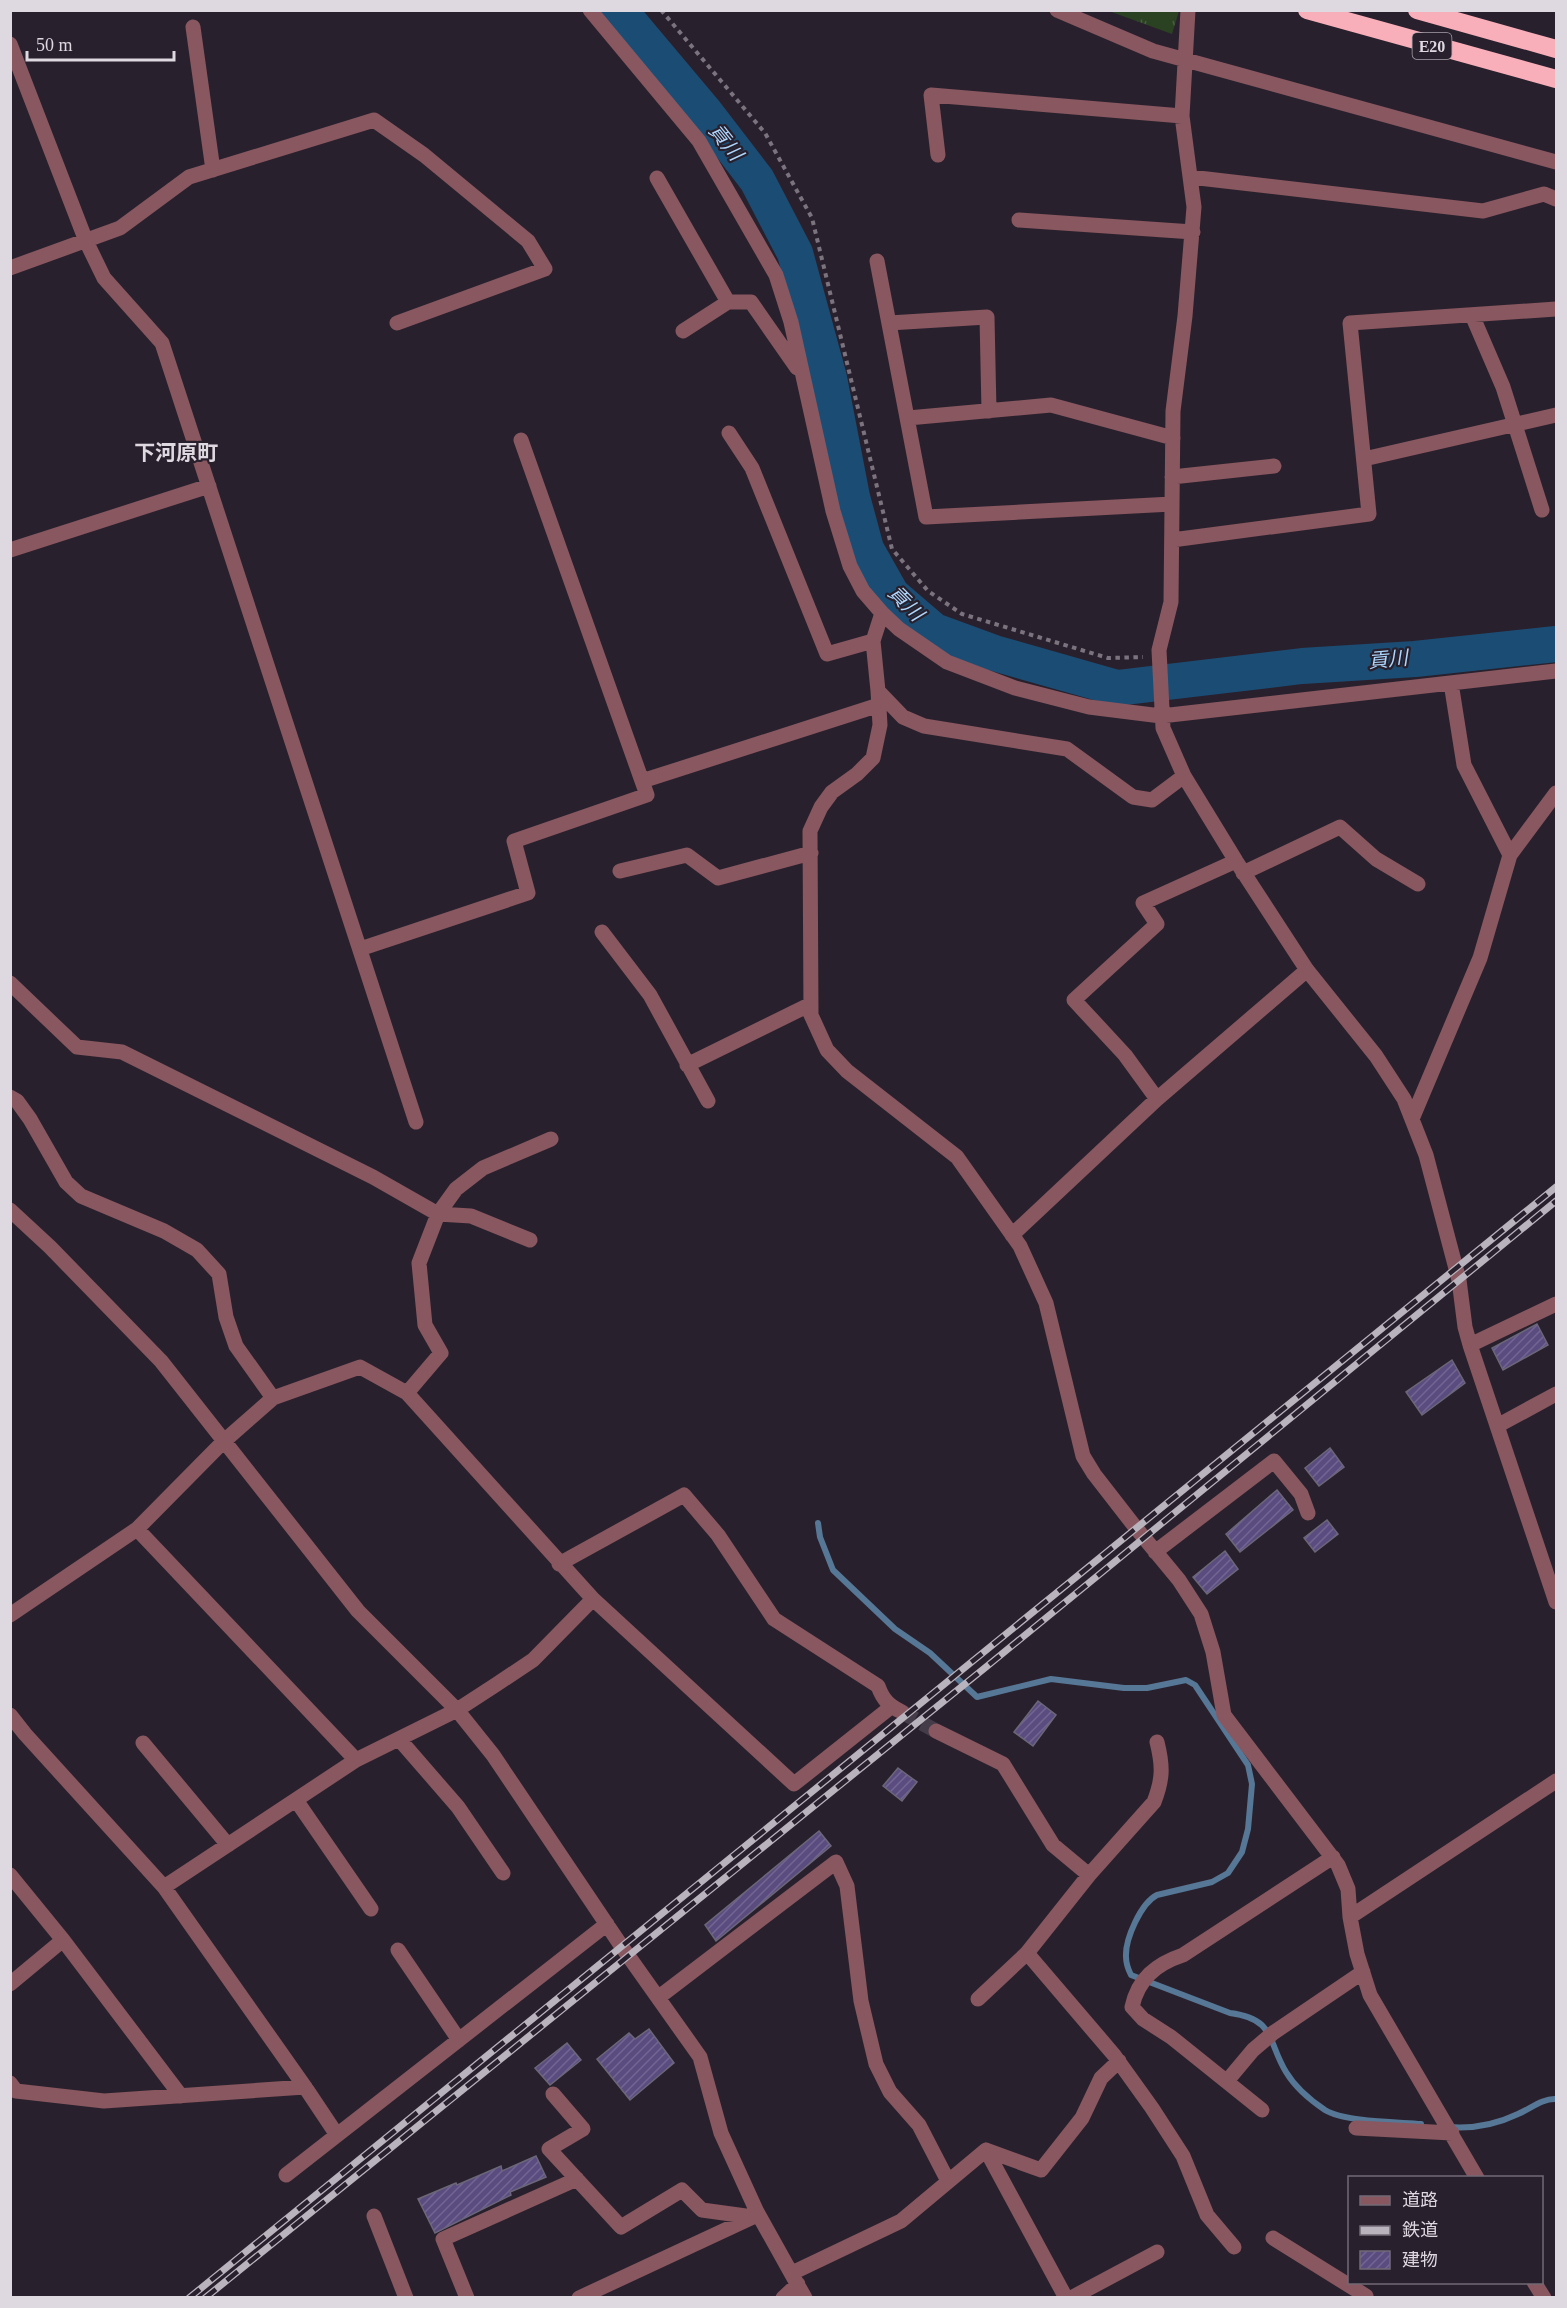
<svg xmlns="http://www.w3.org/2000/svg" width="1567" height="2308" font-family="'Times New Roman','Noto Sans JP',serif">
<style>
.park{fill:url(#park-tufts)}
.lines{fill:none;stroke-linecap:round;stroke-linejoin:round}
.stream{stroke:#567795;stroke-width:6}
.river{stroke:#1b4d74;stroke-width:36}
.building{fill:url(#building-hatch);stroke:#6b6779;stroke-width:1.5}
.minor-tunnel{stroke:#443c48;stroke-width:15;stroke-dasharray:15 8;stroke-linecap:butt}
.path{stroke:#7b737e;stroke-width:4;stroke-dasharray:4.5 4.5;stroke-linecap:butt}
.minor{stroke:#88575f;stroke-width:15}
.highway{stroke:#f8afba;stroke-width:18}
.rail-casing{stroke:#b9b3bd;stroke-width:7}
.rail{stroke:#29202d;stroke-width:4.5;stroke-dasharray:14;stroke-linecap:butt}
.labels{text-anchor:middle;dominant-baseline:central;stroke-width:4.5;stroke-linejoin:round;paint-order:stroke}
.shield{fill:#29202d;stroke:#a8a1ab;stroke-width:1.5}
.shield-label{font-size:16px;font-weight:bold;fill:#ded8e1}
.water-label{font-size:20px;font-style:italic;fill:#add7fd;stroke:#29202d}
.quarter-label{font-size:21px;font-weight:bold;fill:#ded8e1;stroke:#29202d}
</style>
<defs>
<pattern id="park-tufts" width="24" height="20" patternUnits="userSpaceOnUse" patternTransform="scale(1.5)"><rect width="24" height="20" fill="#2a4222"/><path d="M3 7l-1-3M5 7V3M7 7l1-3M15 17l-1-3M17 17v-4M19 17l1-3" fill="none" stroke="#485d42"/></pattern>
<pattern id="building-hatch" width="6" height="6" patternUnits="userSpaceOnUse" patternTransform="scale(1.5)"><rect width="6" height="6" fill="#5b4c80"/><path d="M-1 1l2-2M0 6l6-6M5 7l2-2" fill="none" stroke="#726592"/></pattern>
</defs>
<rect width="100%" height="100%" fill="#29202d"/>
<path class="park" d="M1109,11h70l-7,23z"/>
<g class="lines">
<path class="stream" d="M818,1523l2,14 13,33 62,59 35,24 47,44 74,-18 73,9h23l39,-8 9,5 53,80 4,19 -4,45 -6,23 -14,21 -16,9 -55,13c-16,8 -32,44 -31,62 0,7 2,12 5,18l99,38c46,6 37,28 56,59 9,15 24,28 39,38 19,12 72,12 96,14
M1449,2127c25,2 46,-2 69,-13 12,-5 25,-16 38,-15"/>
<path class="river" d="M619,10l85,101 53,69 38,73 34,125 23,119 14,52 26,46 42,36 60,22 123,35 185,-22 113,-7 141,-15"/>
</g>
<path class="building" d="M1537,1324l11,21 -45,25 -11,-22z
M1452,1360l13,23 -43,32 -16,-23z
M1330,1448l14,19 -25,19 -14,-18z
M1277,1490l16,20 -53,42 -14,-18z
M1327,1520l11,14 -23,18 -11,-14z
M1225,1551l13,18 -31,25 -14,-17z
M1038,1701l18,14 -23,31 -19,-14z
M898,1768l19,14 -15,19 -19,-15z
M819,1831l12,15 -115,95 -11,-16z
M649,2029l25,34 -44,37 -33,-41 32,-26 6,6z
M567,2043l14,17 -31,25 -15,-17z
M536,2156l10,21 -36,15 1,3 -76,38 -17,-34 38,-16 1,2 44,-19 1,5z"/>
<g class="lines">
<path class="minor-tunnel" d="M902,1712l34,19"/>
<path class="path" d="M661,10l104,123 47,85 80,331 36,42 34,23 146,44 35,-1"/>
<path class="minor" d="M590,10l109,131 77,134 15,47 42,189 17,55 13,25 19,22 17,16 48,33 68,26 74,19 72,9 395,-45
M1057,10l96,41 403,111
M1188,10l-6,106 12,91 -9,109 -12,95 -2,191 -12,48 4,78 21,48 52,85 71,109 69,86 28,43 22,56 33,125 6,47 5,18 86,257
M193,27l20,143
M10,44l76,197 18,37 58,65 254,779
M938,155l-7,-60 251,21
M1190,177l293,34 61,-17 12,5
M657,178l71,124
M1019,220l174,12
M877,261l49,256 246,-13
M10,268l110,-40 69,-51 185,-57 50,35 104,86 17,28 -148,54
M1472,315l31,72 39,123
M889,323l98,-6 2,94
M683,331l45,-29h23l46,66
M908,418l143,-13 122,33
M729,433l23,35 75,186 46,-13
M521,440l121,341
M1364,459l192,-44
M1172,477l102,-11
M1172,540l197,-26 -19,-191 206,-14
M10,550l199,-64
M882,613l-9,28 5,50 2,34 -7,33 -16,16 -25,18 -11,15 -11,24 1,184 16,35 20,21 110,86 63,89 26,57 37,153 11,18 42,54 43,52 22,34 12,38 11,63 114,150 10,24 2,28 7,37 13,41 107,183
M878,691l25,26 21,9 143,23 66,48 19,3 32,-24
M1510,855l46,-62
M620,871l67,-16 31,23 93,-25
M1243,873l97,-46 36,32 42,25
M602,932l48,63 58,106
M360,949l168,-56 -14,-52 133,-46 -5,-14 237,-76
M10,983l67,64 45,5 251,125 65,37 33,2 59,24
M687,1065l124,-61
M10,1097l7,4 13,18 36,63 15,14 83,35 33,19 22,24 7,43 10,29 37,52
M1157,1099l-32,-44 -51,-55 83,-76 -14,-21 93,-42
M1412,1119l68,-161 30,-103 -46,-90 -13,-82
M10,1210l40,37 111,114 197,250 99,99 36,45 129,192 78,110 21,76 36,79 48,86
M1012,1235l145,-136 150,-129
M1470,1345l86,-41
M407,1393l34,-40 -16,-28 -6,-62 19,-49 18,-25 27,-21 68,-29
M1497,1426l59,-32
M137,1529l219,231
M1155,1552l119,-91 27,33 7,19
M559,1564l125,-69 34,40 56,84 104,67c5,14 11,20 24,26
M10,1615l127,-86 86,-87 50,-44 87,-31 47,26 186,206 201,185 97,-77
M10,1715l15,19 139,153 141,200 32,48
M936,1731l67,33 50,81 36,30
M399,1739l59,68 45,66
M143,1743l85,102
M296,1800l75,109
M10,1875l53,65 118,156
M164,1887l192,-127 101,-50 40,-26 36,-24 60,-61
M1350,1917l206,-136
M398,1950l61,90
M1027,1953l87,102 38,53 31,48 24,59 27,32
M10,1984l53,-44
M659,1997l177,-135 11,24 14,115 15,63 14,28 29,33 29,56
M978,1999l49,-46 62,-78 65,-73c9,-23 9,-36 3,-60
M1227,2081l26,-31 20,-17 90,-61
M10,2083l6,8 88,10 201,-14
M553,2094l30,35 -34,20 72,78 61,-37 20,20 51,7
M1262,2110l-91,-73 -28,-18 -11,-12c6,-28 24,-43 51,-52l150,-98
M1356,2128l96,5
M986,2150l80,148
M286,2175l321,-251
M374,2216l32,82
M1273,2238l93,58 -1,2
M792,2273l109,-52 85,-71 55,20 41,-52 19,-40 18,-17
M1534,2282l10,16
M467,2298l-24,-59 134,-60
M579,2298l174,-81
M783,2298l15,-14
M1071,2298l86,-46"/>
<path class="highway" d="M1307,10l249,69
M1417,10l139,39"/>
<defs>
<path id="rail" d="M189,2298l1367,-1111
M205,2298l781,-631 570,-466"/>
</defs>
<use href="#rail" class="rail-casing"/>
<use href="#rail" class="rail"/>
</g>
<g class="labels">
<rect class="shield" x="1412.5" y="33" width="39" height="26" rx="4.5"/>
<g class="shield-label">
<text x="1432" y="46">E20</text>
</g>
<g class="water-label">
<text transform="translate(726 142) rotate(51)">貢川</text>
<text transform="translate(906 603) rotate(45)">貢川</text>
<text transform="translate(1388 659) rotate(-5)">貢川</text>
</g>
<g class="quarter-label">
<text x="176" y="453">下河原町</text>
</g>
</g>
<rect width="1567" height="2308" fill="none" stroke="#ded8e1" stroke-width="24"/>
<rect x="1348" y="2176" width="195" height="108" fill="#29202d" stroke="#716a75" stroke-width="1.5"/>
<rect x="1360" y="2196" width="30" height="9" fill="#88575f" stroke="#716a75" stroke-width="1.5"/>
<text x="1402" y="2206" font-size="18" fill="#ded8e1">道路</text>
<rect x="1360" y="2226" width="30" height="9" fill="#b9b3bd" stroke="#716a75" stroke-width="1.5"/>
<text x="1402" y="2236" font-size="18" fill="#ded8e1">鉄道</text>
<rect x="1360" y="2251" width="30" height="18" fill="url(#building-hatch)" stroke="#716a75" stroke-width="1.5"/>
<text x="1402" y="2266" font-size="18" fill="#ded8e1">建物</text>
<path d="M27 51v9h147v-9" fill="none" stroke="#ded8e1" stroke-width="3"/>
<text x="36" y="51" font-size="18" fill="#ded8e1" stroke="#29202d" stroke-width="4.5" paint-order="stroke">50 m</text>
</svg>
